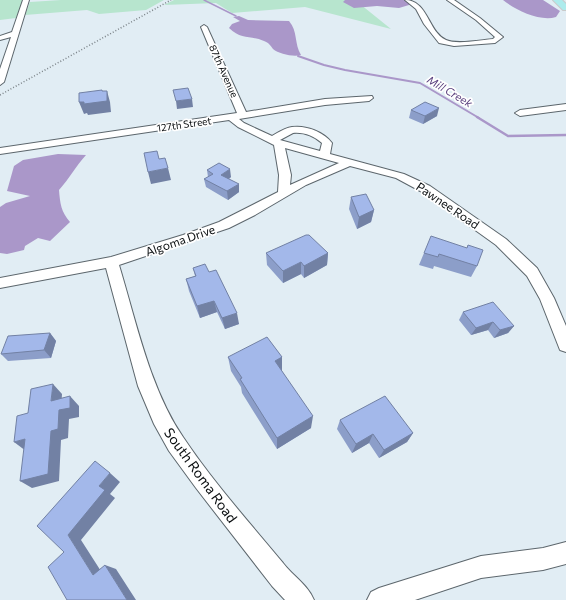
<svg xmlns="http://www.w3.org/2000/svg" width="566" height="600" font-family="Commissioner,sans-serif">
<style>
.green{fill:#b7e5ce}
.water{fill:#aa97c9}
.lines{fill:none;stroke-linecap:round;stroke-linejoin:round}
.stream-far2{stroke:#aa97c9;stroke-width:1.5}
.stream-far1{stroke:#aa97c9;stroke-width:2}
.stream{stroke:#aa97c9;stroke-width:2.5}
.minor-casing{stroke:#5c666c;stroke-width:2}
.major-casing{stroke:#c9caca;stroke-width:2}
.minor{fill:#fff;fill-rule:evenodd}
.major{fill:#adebec;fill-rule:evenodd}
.rail{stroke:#7b8388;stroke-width:1.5;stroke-dasharray:1 2;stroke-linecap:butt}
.wall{fill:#8c9ec9}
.shaded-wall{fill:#7281a4}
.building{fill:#a3b8ea;stroke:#7281a4}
.labels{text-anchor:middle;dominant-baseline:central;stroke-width:3.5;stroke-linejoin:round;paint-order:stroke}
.far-street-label{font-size:10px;fill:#080c0e;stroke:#fff}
.far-water-label{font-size:11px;font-style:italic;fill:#573c7c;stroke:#fff}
.street-label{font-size:12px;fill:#080c0e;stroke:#fff}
.near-street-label{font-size:14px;fill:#080c0e;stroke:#fff}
</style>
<rect width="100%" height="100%" fill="#e1edf4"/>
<path class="green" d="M0,0h23l-7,18 -16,2z
M61,0h103l-18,10 -47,4 -12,-4 -62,5 5,-13z
M174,0h181l36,29 -86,-22 -73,6 -16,-10 -52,2z"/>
<path class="water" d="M345,0h61l3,3v2l-10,3 -22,-2 -23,2 -11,-6z
M503,0h40l17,11 -4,6c-16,5 -41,-7 -53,-17z
M239,16l9,4 41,1c9,10 5,23 12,34 -8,2 -22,-1 -28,-6 -3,-4 -4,-6 -9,-8 -14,-6 -23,-1 -35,-13l3,-4 8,-3 -7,-4z
M58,154l28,1c-10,11 -17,24 -27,35 1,13 2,22 11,32l-20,19 -12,-3 -13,8 -1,4 -17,4 -7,-1v-46l6,-4 24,-7 -23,-5 7,-25 9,-6z"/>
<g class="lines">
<path class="stream-far2" d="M204,0l32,16"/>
<path class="stream-far1" d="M298,56l26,9 21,5 75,13 59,35"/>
<path class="stream" d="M477,117l31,19 58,-1"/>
<defs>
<path id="minor" d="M23,0h6l-25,82 -4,3v-16l11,-32 -11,3v-4l12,-4z
M405,0c23,0 23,32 41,40 11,5 35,0 47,-1l2,-2 -19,-17 -29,-20h7l26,18 23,19 -8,6 -41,3 -15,-3 -15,-19 -8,-15z
M204,25l3,2 39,85 79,-13 47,-3 1,2 -4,3 -44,4 -86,14 5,4 28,13c7,-4 13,-8 20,-9 14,-2 32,5 40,16l-2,11 74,20 26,12 76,53 31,29 17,30 12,28v26l-6,-2 -20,-51 -13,-23 -31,-31 -74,-53 -26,-14 -46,-12 -44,19 -51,30 -26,13 -110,37c17,56 31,124 64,172 30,45 66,85 100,126 10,13 25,22 31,37h-29l-13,-14 -76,-98 -27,-37 -15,-27 -16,-38 -32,-118 -106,20v-10l111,-21 72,-22 36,-13 59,-30 1,-17 -5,-30 -36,-18 -9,-7 -229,34v-6l237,-35 -36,-86zM293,133c11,-1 21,3 29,10l-2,8 -40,-11zM285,148l54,15 -49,22 1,-10z
M566,104v6l-46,6 -5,-3 5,-3z
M566,542v22l-23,6 -62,8 -66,22h-48l4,-8 8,-4 102,-32 62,-8z"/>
<path id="major" d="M553,0h9l4,4v6h-3z"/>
</defs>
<use href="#minor" class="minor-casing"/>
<use href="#major" class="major-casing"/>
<use href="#minor" class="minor"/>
<use href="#major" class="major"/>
<path class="rail" d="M0,95l171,-95"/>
</g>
<path class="wall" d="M411,110l26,6 -14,8 -14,-6z
M207,170l24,7 -2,2 10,13 -11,8 -22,-13 -2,-8 4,-2z
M351,197l23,13 -3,12 -14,7 -8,-20z
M468,245l9,21 -6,11 -37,-11 -1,3 -14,-4 5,-12 43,-5z
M266,253h62l-1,12 -23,13 -3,-4 -18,9 -16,-18z
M193,268l16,4 30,52 -14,5 -8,-17 -17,6 -11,-27 -3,-12 9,-3z
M463,312l51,14 -6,7 -14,5 -6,-8 -17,5 -12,-15z
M50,333l6,8 -5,17 -43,3 -7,-7z
M228,357h54v14l29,57 -34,21 -35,-56 -1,-6 -10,-16z
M340,420l73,13 -6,9 -28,16 -10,-15 -17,10 -15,-24z"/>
<path class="shaded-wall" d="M107,91l3,11 1,10 -23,3 -1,-2 -3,1 -5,-12 27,-1z
M192,99l1,8 -16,2 -1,-8z
M439,108l-2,8 -14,8 2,-8z
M168,168l3,12 -20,4 -3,-12z
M230,169l1,8 -9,6 -1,-8z
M239,184v8l-11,8 -1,-9z
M374,210l-3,12 -14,7 2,-12z
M328,253l-1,12 -23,13v-12z
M301,262v12l-18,9v-12z
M214,301l3,11 -17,6 -3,-12z
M237,313l2,11 -14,5 -3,-11z
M493,322l-5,8 -17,5 5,-7z
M514,326l-6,7 -14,5 6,-8z
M50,333l6,8 -5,17 -7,-8z
M282,357v14l-7,-10z
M53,384l9,10 -1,16 9,-14 9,10v11l-10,2 -1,19 -7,2 -2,41 -27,7 -12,-7 31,-80z
M313,416l-2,12 -34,21v-11z
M413,433l-6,9 -28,16 5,-8z
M373,434l-4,9 -17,10 4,-9z
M25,439l1,12 -12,-9z
M110,473l10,9 -10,12 5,4 -34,42 25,39 -13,-4 -25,-40 31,-49z
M105,565l11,4 20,31h-9z"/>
<path class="building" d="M188,88l4,11 -16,2 -3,-11z
M102,90v1h5v10l-23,3v-2h-5v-9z
M425,102l14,6 -14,8 -14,-6z
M157,151l2,8 6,-1 3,10 -20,4 -4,-19z
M219,163l11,6 -9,6 18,9 -12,7 -23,-12 9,-5 -6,-4z
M366,194l8,16 -15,7 -8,-20z
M306,235h3l19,18 -24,13 -3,-4 -18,9 -17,-18z
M431,236l36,12 1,-3 15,5 -6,16 -38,-12 -1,3 -14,-4z
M205,264l4,8 7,-2 21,43 -15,5 -8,-17 -17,5 -11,-27 10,-3 -3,-8z
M493,302l21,24 -14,4 -7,-8 -17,6 -13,-16z
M50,333l-6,17 -43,4 7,-18z
M267,337l15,20 -7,4 38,55 -36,22 -37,-59 2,-1 -14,-21z
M53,384l-2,17 19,-5v12l-11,2 -1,19 -7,2 -3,43 -28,7 5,-42 -11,3 3,-26 11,-3 3,-24z
M385,396l28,37 -29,17 -11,-16 -17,10 -16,-24z
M95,461l15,12 -11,13 6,4 -37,45 25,40 12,-10 22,35h-60l-19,-33 16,-15 -27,-26z"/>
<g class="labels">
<g class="far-street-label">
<text transform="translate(224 71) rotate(66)">87th Avenue</text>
<text transform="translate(184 124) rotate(-8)">127th Street</text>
</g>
<g class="far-water-label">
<text transform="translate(450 91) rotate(31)">Mill Creek</text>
</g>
<g class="street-label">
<text transform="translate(448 205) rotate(34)">Pawnee Road</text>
<text transform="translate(180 240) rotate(-19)">Algoma Drive</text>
</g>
<g class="near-street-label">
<text transform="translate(201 475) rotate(54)">South Roma Road</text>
</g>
</g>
</svg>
